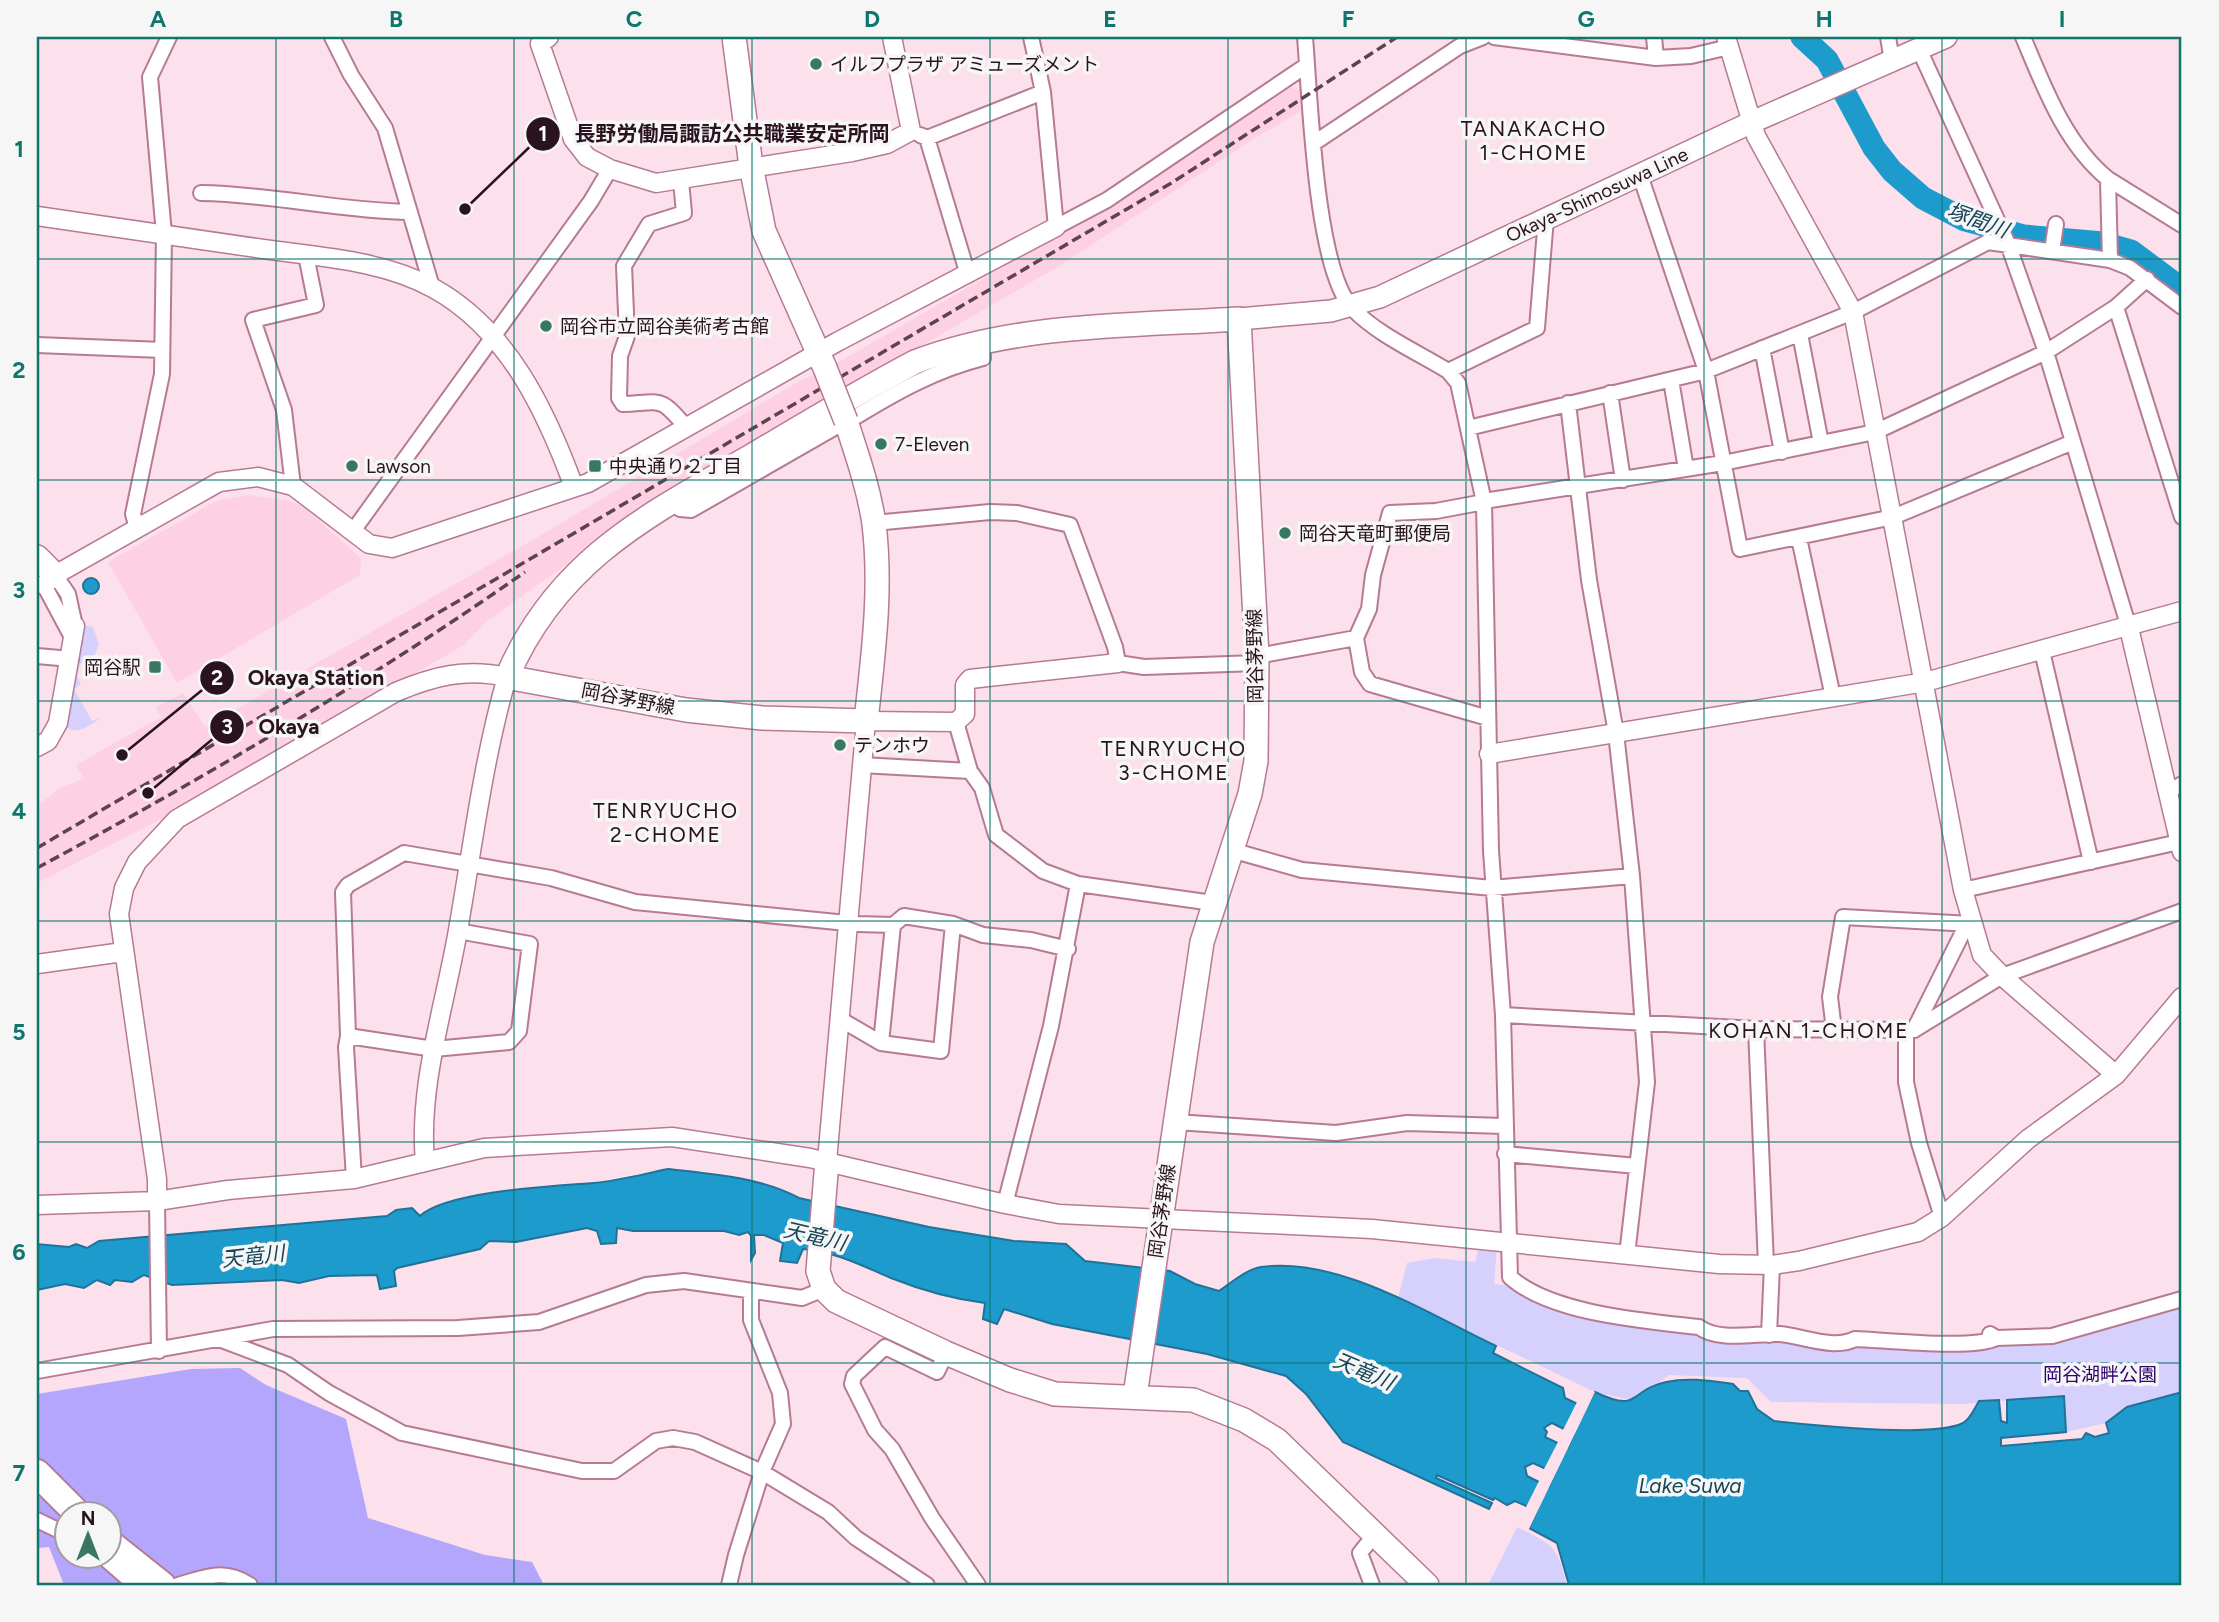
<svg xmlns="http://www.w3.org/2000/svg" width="2219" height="1622" font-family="Figtree,'Noto Sans JP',sans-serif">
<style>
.built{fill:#fdd0e3}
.green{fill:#d6d0fd}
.forest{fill:#b4a5fd;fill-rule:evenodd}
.water{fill:#1c9bcc;stroke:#207298;stroke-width:2;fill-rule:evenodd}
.pier{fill:#fce0ec}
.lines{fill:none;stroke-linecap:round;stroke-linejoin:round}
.river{stroke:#1c9bcc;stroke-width:23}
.minor-casing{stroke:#b67a95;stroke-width:18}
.tertiary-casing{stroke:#b67a95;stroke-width:21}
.secondary-casing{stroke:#b67a95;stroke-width:24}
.primary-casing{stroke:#b67a95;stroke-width:26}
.motorway-casing{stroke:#b67a95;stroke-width:30}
.minor{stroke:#fff;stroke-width:14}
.tertiary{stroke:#fff;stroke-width:18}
.secondary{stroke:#fff;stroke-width:21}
.primary{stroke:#fff;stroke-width:23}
.motorway{stroke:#fff;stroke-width:26}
.rail{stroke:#5c434f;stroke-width:3.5;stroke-dasharray:10 5;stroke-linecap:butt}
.primary-bridge-casing{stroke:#b67a95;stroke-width:26;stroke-linecap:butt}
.primary-bridge{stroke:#fff;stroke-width:23}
.grid{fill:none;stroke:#0f766e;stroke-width:2;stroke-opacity:0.55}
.poi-dot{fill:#397764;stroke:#f6f6f6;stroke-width:2.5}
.labels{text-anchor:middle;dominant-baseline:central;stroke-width:7;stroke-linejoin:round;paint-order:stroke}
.poi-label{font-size:19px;fill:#2a131e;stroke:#f6f6f6;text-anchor:start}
.street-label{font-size:19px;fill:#2a131e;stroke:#f6f6f6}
.park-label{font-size:19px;fill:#2f036d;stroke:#f6f6f6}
.neighbourhood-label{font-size:21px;letter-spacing:2px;fill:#2a131e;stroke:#f6f6f6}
.water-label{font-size:21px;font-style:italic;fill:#16455a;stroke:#f6f6f6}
.leader{fill:none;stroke:#2a131e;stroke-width:2.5}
.callout-dot{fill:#2a131e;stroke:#f6f6f6;stroke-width:2.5}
.mark-label{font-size:21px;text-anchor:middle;font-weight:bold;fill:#fff}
.callout-label{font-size:21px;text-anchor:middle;font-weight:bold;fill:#2a131e;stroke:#f6f6f6;stroke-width:7;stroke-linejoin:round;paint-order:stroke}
.neatline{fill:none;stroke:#0f766e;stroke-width:2.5}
.grid-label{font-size:23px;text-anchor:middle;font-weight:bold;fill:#0f766e}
</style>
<rect width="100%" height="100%" fill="#fce0ec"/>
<path class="built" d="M1288,86l13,5 -1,21 -45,26 -196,128 -444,258 -55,45 -73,52 -23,24 -291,168 -136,70v-76l20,-17 27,-12 -8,-13 85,-48 -5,-10 27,-14 22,34 328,-187 263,-157 43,-21 311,-180z
M248,495l38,5 16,6 59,52 -1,17 -183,108 -69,-121 110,-62z"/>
<path class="green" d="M81,625l12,2 6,18 -4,9 -15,10 -3,12 4,8 -7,5 18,32 9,-3c-13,8 -24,19 -37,7l14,-64z
M1478,1250h19l-3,34 17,2 38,21 75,17 113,15 257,5 66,-4 122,-33v85l-55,15 -21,16 -40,9 -3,-36 -101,8 -191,-2 -24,-24 -78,-3 -37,25 -37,-8 -197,-94 9,-35 28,-5 40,4z
M1517,1527c35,17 41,19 50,58h-79z"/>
<path class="forest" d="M240,1368l26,17 80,34 22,99 117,37 47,7 12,23h-480l-15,-38 -12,1v-154l154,-25zM66,1514h42v42h-42z"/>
<path class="water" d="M83 586a8 8 0 1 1 16 0a8 8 0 1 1-16 0Z
M668,1169c43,5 92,8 131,29l130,29 85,14 52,3 19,17 85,10 25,13 24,7c12,-8 28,-22 42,-24 77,-11 167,47 235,79l-3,7 70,35 2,10 21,10 9,-16c46,22 33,-2 71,-10 23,-5 45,-1 67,2l7,7h8l9,18 17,12c37,4 160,17 189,2 8,-5 11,-14 16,-22l20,-1 2,21 6,2v-23l57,-4 2,36 -65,6v8l81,-7 4,-6 9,4 14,-4 -3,-10 21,-16 55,-15v193h-613l-12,-42 -28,-15 8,-17 -22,-10 -8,4 -12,-7 -2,2 -56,-25 -1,3 56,25 -3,6 -146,-67 -37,-48 -20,-18 -79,-22 -155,-30 -48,-15 -7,15 -14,-5 2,-16c-32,-4 -64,-13 -94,-25 -28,-12 -58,-27 -88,-29l-6,14 -17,-2 3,-18 -19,-8h-10l1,18 -4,7v-24l-3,-4 -9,3 -15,-4h-91l-16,-3 -1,15 -15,1 -4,-13 -10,-3 -71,14 -27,-1 -9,8 -83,19 -3,3 2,15 -16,3 -3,-14 -48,1 -30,7 -17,-3 -110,5 -28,-10 -12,7 -17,-2 -5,5 -13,-5 -13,8 -19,-4 -28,6v-46l32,3 7,-3 11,4 12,-7 288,-25 9,-6 16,-2 8,8c27,-25 135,-30 173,-33 25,-2 50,-9 75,-14zM1552,1423l22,11 -6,14 -23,-11 2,-5 -3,-4zM1533,1463l22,10 -6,14 -22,-11 -2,-9z"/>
<path class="pier" d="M1591,1391l4,1 -67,139 -2,-4 7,-14 -8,-4 15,-30 7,3 4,-7 -8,-4 16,-31 7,3 4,-8 -8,-3 16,-32 7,4z"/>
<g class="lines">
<path class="river" d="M1802,37l25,23 47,88 18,23 31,27 42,22 59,16 79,7 28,8 51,38"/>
<defs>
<path id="minor" d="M332,37l19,38 34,53 47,159
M1031,37l12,55 13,135 51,-27 200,-135
M1305,37c5,58 10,234 48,272 25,26 64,43 95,62l10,12 26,119 7,349 12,164 7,262c41,37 135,44 189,50 19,15 57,6 81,7 23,2 54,16 75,5 30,1 119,11 141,-1
M1494,37l162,21 35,-2 38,-9
M1654,37l2,21
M1888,37l4,24
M2023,37c21,50 42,107 85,142l2,81
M1919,49l89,195 38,108 83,276
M920,135l7,3 116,-46
M927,138l41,137
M1314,143l146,-97 23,-9
M1640,175l66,196 34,178 153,-32 180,-75
M2108,179l74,46
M681,181l3,32 -35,11 -25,42 3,70 -7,20 -1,42 4,6c41,-2 36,-8 64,24
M201,193c71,1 139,18 209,19
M2052,251l4,-27
M2116,307l66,210
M1800,334l21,109
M37,345l125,5
M1762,348l20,104
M1448,371l89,-43 9,-110
M1671,380l15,89
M1610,393l13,87
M1568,403l21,177 27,153 16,143 15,206 -20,173
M857,416c41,-25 79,-46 126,-58l-1,-17
M1468,428l238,-57 147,-59 135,-70 122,18 20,8 52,39
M293,486l-9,-76 -31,-90 63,-15 -10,-50
M1484,501l239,-38 152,-31 171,-80 70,-45 31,-28
M671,502l9,7 11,1 143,-82
M1484,502l-48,9 -46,2 -17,62 -4,34 -13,29 6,34 8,12 118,34
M874,523l116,-11 27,1 53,12 45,122 3,16 26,4 113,-4
M137,528l-4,-14 29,-140 2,-140 -14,-157 19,-40
M353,531l238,-330 19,-32
M1799,538l34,159
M55,575l13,19 7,32
M44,585l30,56
M2042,651l49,211
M37,656l34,3
M1257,656l99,-18
M956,722l14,49 12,17 14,47 47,36 35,13 135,19
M861,765l109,6
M2168,792l14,-8
M1231,850l71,20 190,18 140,-12
M1963,890l216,-48
M893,925l-12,118 60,8 12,-127
M1503,1015l253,14 158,1 53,-106
M838,1018l43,25
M1756,1029l10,236
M1834,1030l-4,-33 13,-80 128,7
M1914,1030l88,-54 180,-65
M1906,1031v51l13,61 23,74
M348,1036l86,13 75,-7 10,-11 11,-87 -72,-13
M1176,1122l160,11 71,-10 97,3
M1505,1154l132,12
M354,1179l-8,-132 2,-11 -5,-144 5,-7 56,-32 147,25 84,24 222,22 36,1 11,-9 49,8 30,11 48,5 37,9
M157,1201l2,150
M1005,1204l46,-178 27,-142
M1990,1334l6,4 56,-2 130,-37
M1769,1335l3,-70
M219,1339l69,26 41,28 73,40 180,38h32l42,-30 17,-3 22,4 67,30 66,40 28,26 71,47
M946,1353l-9,19 -52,-25 -31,29 -2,8 23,46 17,19 40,69 46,67
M37,1371l236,-42 185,-1 81,-6 107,-37 38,-4 118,17 22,-9
M37,1520l29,14
M102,1556l24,21 19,8
M178,1585c29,-8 45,-17 72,0
M729,1585l7,-30 26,-83 21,-48 -3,-31 -29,-73v-29
M1372,1585l-12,-32 16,-20"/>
<path id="tertiary" d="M549,37l-9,7 33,95 14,18 23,12 46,14 196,-31 35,-8 24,-13 -19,-94
M1726,37l30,99 97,176 110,578 19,65 20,21 114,99
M37,216c75,11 150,22 226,33 56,8 119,11 170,39 75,41 113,123 141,199
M44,585l11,-10 164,-93 39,-5 35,9 76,58 23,4 196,-65 249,-141 219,-115
M2129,628l53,224
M37,747l11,-6 10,-18 17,-97
M1489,754l436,-72 257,-71
M37,964l86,-12
M827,1161l39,-440 90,1 9,-8v-29l5,-6 148,-16
M157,1201v-22l-38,-265 5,-26 13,-26 40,-43 219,-127c38,-16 69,-24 111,-15 -24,83 -34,168 -49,253 -13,76 -40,155 -33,232
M37,1205l120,-4 71,-11 126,-11 130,-31 188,-11 138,21 195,46 54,10 313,15 347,35 53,1 27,-4 119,-29 24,-15 86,-78 88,-64 66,-78"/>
<path id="secondary" d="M1239,319l92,-8 49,-14 370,-174 196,-86"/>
<path id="primary" d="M734,37l17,129 13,65 61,137
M846,421c11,34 23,68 28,103 8,66 -1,132 -8,197l-104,-3 -76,-8 -179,-33c50,-117 141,-162 246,-222 54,-32 107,-64 162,-93 102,-39 216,-36 324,-43l18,337 -1,105 -6,33 -48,148 -67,454
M37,557l18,18
M827,1161l-9,110 6,18 12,12 110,52 64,27 45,14 138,6 51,20 33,20 150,145"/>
<path id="motorway" d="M37,1473l41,41
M108,1542l54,43"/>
</defs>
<use href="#minor" class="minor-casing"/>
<use href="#tertiary" class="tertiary-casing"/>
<use href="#secondary" class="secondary-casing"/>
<use href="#primary" class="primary-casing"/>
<use href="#motorway" class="motorway-casing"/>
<use href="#minor" class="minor"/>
<use href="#tertiary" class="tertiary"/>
<use href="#secondary" class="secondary"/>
<use href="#primary" class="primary"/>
<use href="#motorway" class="motorway"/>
<path class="rail" d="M37,848l1136,-666 224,-145
M37,868c167,-90 332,-187 488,-296"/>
<defs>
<path id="primary-bridge" d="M825,368l21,53"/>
</defs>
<use href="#primary-bridge" class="primary-bridge-casing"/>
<use href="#primary-bridge" class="primary-bridge"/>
</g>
<path class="grid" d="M276,37v1548M514,37v1548M752,37v1548M990,37v1548M1228,37v1548M1466,37v1548M1704,37v1548M1942,37v1548M37,259h2145M37,480h2145M37,701h2145M37,921h2145M37,1142h2145M37,1363h2145"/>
<g class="poi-dot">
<circle cx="816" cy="64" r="7"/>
<circle cx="546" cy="326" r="7"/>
<circle cx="881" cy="444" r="7"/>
<circle cx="352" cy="466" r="7"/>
<rect x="588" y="459" width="14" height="14" rx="3.5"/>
<circle cx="1285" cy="533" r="7"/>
<rect x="148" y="660" width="14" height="14" rx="3.5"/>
<circle cx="840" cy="745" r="7"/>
</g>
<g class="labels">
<g class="poi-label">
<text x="830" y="64">イルフプラザ アミューズメント</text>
<text x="560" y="326">岡谷市立岡谷美術考古館</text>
<text x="895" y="444">7-Eleven</text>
<text x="366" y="466">Lawson</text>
<text x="609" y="466">中央通り２丁目</text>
<text x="1299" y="533">岡谷天竜町郵便局</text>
<text x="141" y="667" text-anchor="end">岡谷駅</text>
<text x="854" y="745">テンホウ</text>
</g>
<g class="street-label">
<text transform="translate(1597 195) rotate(-25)">Okaya-Shimosuwa Line</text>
<text transform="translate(1255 656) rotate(-91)">岡谷茅野線</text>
<text transform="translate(628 699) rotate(11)">岡谷茅野線</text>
<text transform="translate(1162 1211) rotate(-82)">岡谷茅野線</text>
</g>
<g class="park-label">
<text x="2100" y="1374">岡谷湖畔公園</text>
</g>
<g class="neighbourhood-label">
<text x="1534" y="128">TANAKACHO<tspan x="1534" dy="24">1-CHOME</tspan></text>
<text x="1174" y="748">TENRYUCHO<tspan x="1174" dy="24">3-CHOME</tspan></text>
<text x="666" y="810">TENRYUCHO<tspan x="666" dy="24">2-CHOME</tspan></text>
<text x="1809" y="1030">KOHAN 1-CHOME</text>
</g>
<g class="water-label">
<text transform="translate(1978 220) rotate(20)">塚間川</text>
<text transform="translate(815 1236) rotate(13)">天竜川</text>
<text transform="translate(253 1256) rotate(-6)">天竜川</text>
<text transform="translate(1364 1371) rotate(23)">天竜川</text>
<text x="1690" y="1485">Lake Suwa</text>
</g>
</g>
<path class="leader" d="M465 209L543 134M122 755L217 678M148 793L227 727"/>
<g class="callout-dot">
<circle cx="465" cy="209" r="7"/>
<circle cx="122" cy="755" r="7"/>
<circle cx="148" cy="793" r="7"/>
<circle cx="543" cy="134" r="18"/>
<circle cx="217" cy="678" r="18"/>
<circle cx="227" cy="727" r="18"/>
</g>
<g class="mark-label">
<text x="543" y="141">1</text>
<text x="217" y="685">2</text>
<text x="227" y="734">3</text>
</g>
<g class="callout-label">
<text x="732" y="141">長野労働局諏訪公共職業安定所岡</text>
<text x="316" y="685">Okaya Station</text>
<text x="289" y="734">Okaya</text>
</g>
<rect width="2219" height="1622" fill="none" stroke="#f6f6f6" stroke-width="77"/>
<g transform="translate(88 1535)"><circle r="33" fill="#f6f6f6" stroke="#a49ba0" stroke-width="2"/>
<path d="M0-5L12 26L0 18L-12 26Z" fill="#397764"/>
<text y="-10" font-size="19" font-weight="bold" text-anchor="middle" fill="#2a131e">N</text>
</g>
<rect x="38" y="38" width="2142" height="1546" class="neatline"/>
<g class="grid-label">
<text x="158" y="27">A</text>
<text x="396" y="27">B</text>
<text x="634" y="27">C</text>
<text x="872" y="27">D</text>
<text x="1110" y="27">E</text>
<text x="1348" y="27">F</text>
<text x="1586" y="27">G</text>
<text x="1824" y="27">H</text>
<text x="2062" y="27">I</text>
<text x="19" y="157">1</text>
<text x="19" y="378">2</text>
<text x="19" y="598">3</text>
<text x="19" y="819">4</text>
<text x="19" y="1040">5</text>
<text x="19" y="1260">6</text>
<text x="19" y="1481">7</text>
</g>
</svg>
